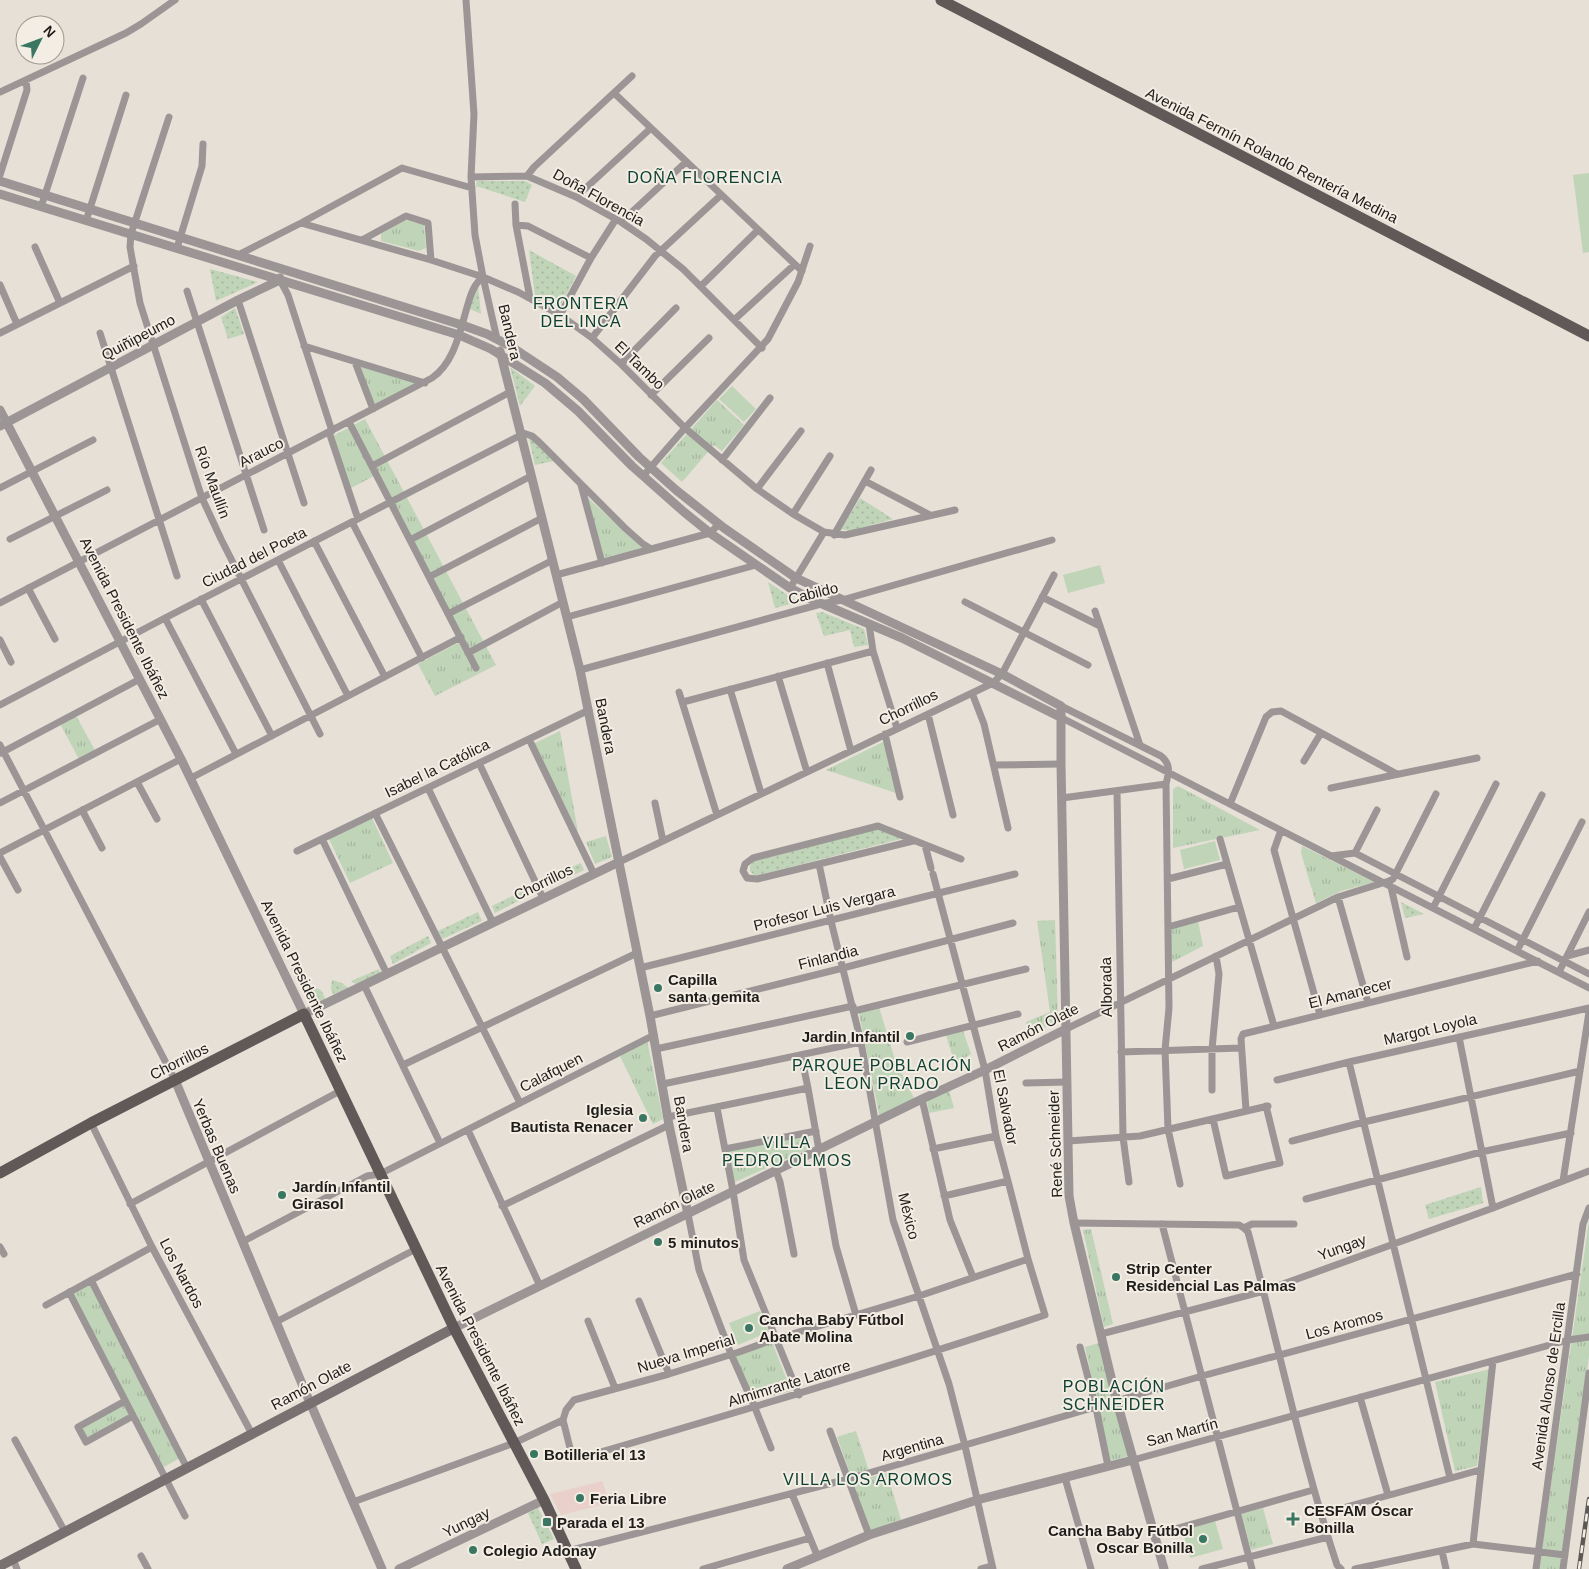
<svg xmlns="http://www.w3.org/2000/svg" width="1589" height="1569" font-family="Helvetica,sans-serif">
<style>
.commercial{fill:#ead0ca}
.grass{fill:url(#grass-dots)}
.park{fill:url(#park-tufts)}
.pitch{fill:#c0d4b8}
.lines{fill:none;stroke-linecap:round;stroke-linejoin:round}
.minor{stroke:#9b9595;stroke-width:7}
.tertiary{stroke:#9b9595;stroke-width:9}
.secondary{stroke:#797171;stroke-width:10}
.primary{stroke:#615858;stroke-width:11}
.rail-casing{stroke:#5c5954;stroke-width:4.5}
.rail{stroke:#f3ede4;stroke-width:2.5;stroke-dasharray:8;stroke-linecap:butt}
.poi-dot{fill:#3a7763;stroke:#f3ede4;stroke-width:2}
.labels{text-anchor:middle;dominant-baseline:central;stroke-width:4;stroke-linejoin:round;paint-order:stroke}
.street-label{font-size:15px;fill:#1f1d1a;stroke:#f3ede4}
.poi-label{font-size:15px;font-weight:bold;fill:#1f1d1a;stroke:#f3ede4;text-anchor:start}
.neighbourhood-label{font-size:16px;letter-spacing:1px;fill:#0d4132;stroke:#f3ede4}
</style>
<defs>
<pattern id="grass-dots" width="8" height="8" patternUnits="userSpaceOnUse" patternTransform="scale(1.25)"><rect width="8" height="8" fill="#c0d4b8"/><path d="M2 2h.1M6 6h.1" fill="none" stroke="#a5b69e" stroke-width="1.8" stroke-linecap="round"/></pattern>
<pattern id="park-tufts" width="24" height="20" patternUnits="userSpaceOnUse" patternTransform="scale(1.25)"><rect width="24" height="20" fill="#c0d4b8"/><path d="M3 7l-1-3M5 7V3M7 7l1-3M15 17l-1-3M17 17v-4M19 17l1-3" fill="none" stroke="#a5b69e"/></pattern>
</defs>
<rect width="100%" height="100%" fill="#e6e0d7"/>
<path class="commercial" d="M602,1481l8,22 -49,12 -11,-21z"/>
<path class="grass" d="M477,181h48l7,4 -7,17 -49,-16z
M529,250l47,26 -17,32 -24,-13z
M210,269l48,13 -42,19z
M478,285l3,29 -11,-5z
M235,308l9,26 -16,5 -7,-22z
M510,367l25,19 -15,20z
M528,435l26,26 -19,4z
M860,498l33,21 -43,12 -9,-2z
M768,582l30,20 -23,6z
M822,612l42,17 4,16 -14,2 -4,-17 -26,6 -8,-23z
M878,829l23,10 -146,37 -5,-5v-5l4,-5z
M581,863l3,7 -39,19 -4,-9z
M529,888l3,6 -37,19 -3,-7z
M1401,902l23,12 -19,4z
M478,912l4,9 -40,18 -4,-8z
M428,936l3,7 -38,21 -3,-8z
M289,964h6l10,20 -5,3z
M379,969l2,5 -22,12 -8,-5z
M332,980l10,3 7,6 -15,7 -3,-7z
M312,987l9,3 4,8 -1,4 -12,5 -6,-9v-6z
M1481,1187l2,16 -54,16 -4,-14z
M538,1508l16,31 -12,5 -14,-31z"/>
<path class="park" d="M405,220l19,5 2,23 -7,3 -38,-10v-7z
M360,365l56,18 -42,22z
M717,400l27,25 -22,26 -8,-6 -32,37 -21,-19z
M365,419l131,246 -61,31 -17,-32 46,-24 -86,-166 -27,14 -18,-52z
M586,496l56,52 -39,10z
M75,714l21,38 -16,9 -21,-39z
M560,731l18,101 -45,-88z
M885,741l11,52 -70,-23z
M1178,786l82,44 -87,18v-59z
M372,818l21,45 -43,20 -21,-44z
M606,836l6,21 -17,7 -9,-22z
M1302,846l73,36 -34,9 -25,12 -15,-50z
M1055,920l3,100 -29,16 -3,-14 24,-10 -13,-91z
M1198,921l5,25 -33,17v-34z
M879,1007l16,53 19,38 -34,21 -21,-106z
M963,1031l8,23 -16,10 -9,-29z
M647,1040l16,79 -10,5 -33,-68z
M949,1090l5,18 -25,5 -2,-13z
M808,1133l3,15 -76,34 -8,-32z
M1589,1220v136l-27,196 -2,17h-21z
M1091,1229l22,95 -9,3 -21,-97z
M90,1282l90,176 -18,10 -28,-56 -47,26 -5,-11 46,-25 -57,-109z
M772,1342l19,49 -37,10 -20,-47z
M1099,1343l30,113 -19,5 -25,-114z
M1491,1369l-14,97 -22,5 -20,-89z
M856,1431l15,46 16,-4 14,47 -31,11 -33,-94z
M1263,1508l10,36 -22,6 -10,-36z"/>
<path class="pitch" d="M1589,173v79l-6,1 -10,-78z
M732,386l24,23 -12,13 -25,-23z
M1100,565l5,18 -37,10 -5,-18z
M1215,841l5,19 -36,9 -4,-19z
M760,1311l9,21 -31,13 -9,-22z
M1215,1521l8,28 -33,9 -8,-28z"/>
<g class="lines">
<path class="minor" d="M466,0l8,114 -3,63 4,58 8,42 14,62
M0,92l126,-59 15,-9 34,-24
M614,93l188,178
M169,117l-38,117 -1,13 10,56 62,195 19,41 99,195
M0,175l27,-85 -1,-10
M527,176l7,-9 98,-91
M471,177l56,-1 49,21 45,25 25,17 37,30 79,79
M576,197l75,-69
M515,204l1,21 14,73
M41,207l42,-129
M86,221l40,-126
M621,222l65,-60
M301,223l130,37 52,17 35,15 42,23 32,23 29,26 64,64 72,61 36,25 31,18 21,3 110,-25
M516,225l12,1 63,32
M362,240l44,-24 22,7 3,37
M35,247l25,56
M177,248l25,-82 1,-22
M238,255l63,-32 101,-55 70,20
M280,280l8,15 44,136
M0,285l17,39
M701,286l57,-56
M187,291l77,239
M238,300l66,203
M560,315l31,-57 25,-39
M734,320l60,-55
M0,333l134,-67
M100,333l77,243
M592,338l63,-82 66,-61
M304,346l121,37
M355,362l18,47
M621,364l55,-56
M651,395l58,-57
M349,422l127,246
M329,432l29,87
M520,432l12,4 7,6 86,86 18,16 8,5
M722,460l48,-62
M372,466l138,-74
M643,476l42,-48 83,-89 30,-57 12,-36
M865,481l65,34
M581,485l21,78
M0,488l93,-48
M757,489l44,-58
M793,514l37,-58
M352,522l70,136
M834,535l37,-65
M10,539l97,-49
M410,540l121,-64
M314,541l71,136
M278,560l70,136
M556,575l154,-42 9,-9
M429,577l113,-59
M28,588l27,51
M790,588l34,-56
M1042,597l58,29
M201,599l71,137
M965,602l123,63
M0,603l432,-225c23,-16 28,-48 36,-74 3,-10 6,-20 15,-27
M1095,611l45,134
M448,614l105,-54
M567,617l189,-52
M165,618l71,136
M869,624l4,27 24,77
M0,640l11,22
M468,653l95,-51
M827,663l24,88
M580,670l241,-66 21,-4 210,-60
M778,676l29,96
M730,689l31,104
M679,692l38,123
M972,693l12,31 24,104
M683,702l190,-51
M0,705l165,-87 356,-183
M1061,706l100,50c10,8 8,16 5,28l-104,14
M928,714l25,101
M1062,718l527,270
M885,734l15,63
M529,739l65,135
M0,745l175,335
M1,753l139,-74
M1304,761l17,-28
M479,763l64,135
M994,765l67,-1
M191,778l270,-141
M137,782l20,37
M1166,784l3,224 -4,42 3,79 12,55
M428,788l65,135
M1331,788l146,-30
M1117,791l6,346 6,45
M0,803l161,-84
M655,803l8,38
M1230,804l36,-87 6,-5 9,-1 116,63
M82,810l20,38
M375,813l145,290
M1281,830l-7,20 46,165
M322,839l65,135
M1220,839l54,187
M913,841l-156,38 -10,-1 -4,-7 2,-7 8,-6 125,-32 83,33
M925,845l6,23
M297,851l292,-141
M0,853l181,-94
M1355,853l22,-43
M1331,856l24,-3 234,121
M0,857l18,33
M619,862l374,-179 9,-9 52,-99
M819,864l12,57 30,121 32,178 56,164 16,62 28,123
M1168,879l59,-15
M1391,887l16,70
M1338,897l30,106
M1433,908l63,-124
M1168,927l71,-20
M1474,929l68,-134
M1517,951l65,-129
M1567,956l22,-6
M640,968l375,-94
M1559,972l30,-60
M364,985l76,158
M854,1011l172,-42
M650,1016l193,-48 170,-45
M1066,1029l272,-132 51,-16 4,-2 43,-85
M1459,1037l34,171
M907,1042l111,-28
M656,1049l197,-43
M1121,1052l120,-4
M801,1055l7,33 28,158 20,69
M1349,1062l101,416
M403,1065l234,-112
M1277,1080l72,-18 240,-54
M1026,1083l41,-1
M663,1084l198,-42
M1212,1090v-41l7,-75 -3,-18
M922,1099l28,121 23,57
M717,1108l16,83 11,69 55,135
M1246,1110l-5,-71 2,-5 295,-73
M668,1117l140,-29
M1213,1119l13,57 54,-13 -14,-57
M91,1123l61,124 100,187
M468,1130l72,156
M1068,1141l72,-5 128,-30
M1292,1141l72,-19 216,-51
M725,1149l91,-18
M933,1149l63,-13
M776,1171l4,11 14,72
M1563,1181l26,-169
M944,1196l64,-15
M1306,1199l175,-47 90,-19
M130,1204l210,-113
M502,1206l167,-81
M688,1214l11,56 32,84 24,54 16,40
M1074,1223l165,2 5,3 8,-4h42
M1162,1224l90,345
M1244,1228l4,4c30,111 53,224 89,333l4,4
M242,1242l125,-66 13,-2 274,-139
M0,1247l4,7
M91,1280l96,188
M69,1292l116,224
M639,1301l30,73
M46,1305l106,-58
M588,1321l27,67
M276,1322l140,-73
M1101,1334l163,-43 229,-83 96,-37
M1080,1347l16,61 12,58
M1360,1397l28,98
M125,1401l-47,26 8,15 47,-26
M563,1420l8,32 9,6c156,-45 311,-91 465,-143l-17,-56 -20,-78 -12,-45 -11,-66 -52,-196
M563,1420l3,-10 8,-10 95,-26 70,-22 33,-12 147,-44 109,-37
M830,1431l39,104
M15,1440l50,92
M1133,1460l435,-120 21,-3
M1065,1478l26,91
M792,1494l25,61
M353,1502l161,-59 49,-23
M1321,1514l159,-44
M1154,1535l159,-45
M1473,1544l20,-183
M568,1551l280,-72 354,-103 375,-102
M1442,1551l4,18
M141,1556l7,13
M13,1559l4,10
M703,1569l107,-31
M981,1569l11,-3
M1202,1569l126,-32
M1355,1569l118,-25 92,11
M1536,1569l47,-345 6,-16
M1563,1569l26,-196"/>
<path class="tertiary" d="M0,181l462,144 25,9 23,12 47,31 26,22 56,58 37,33 48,38 72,50 206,96 59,32v58l8,432 5,27 43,179 47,167
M0,194l459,141 32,14 54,34 33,28 54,55 52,46 26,21 80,55 23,12 89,38 160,80
M500,351l80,319 70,346 19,109 19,89
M0,410l181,349 123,255 315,-152
M0,426l238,-126 42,-20v-2
M175,1080l130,311 77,178
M454,1328l468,-229 63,-29 81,-41
M399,1569l145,-69
M787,1569l82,-34 108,-35 156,-40"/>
<path class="secondary" d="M0,1566l454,-238"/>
<path class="primary" d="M941,0l648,336
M0,1173l91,-50 213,-109 150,314 90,172 32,69"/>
<defs>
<path id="rail" d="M1579,1569l10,-70"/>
</defs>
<use href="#rail" class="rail-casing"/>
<use href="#rail" class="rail"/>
</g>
<g class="poi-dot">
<circle cx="658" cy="988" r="5"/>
<circle cx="910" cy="1036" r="5"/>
<circle cx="643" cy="1118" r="5"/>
<circle cx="282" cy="1195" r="5"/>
<circle cx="658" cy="1242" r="5"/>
<circle cx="1116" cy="1277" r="5"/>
<circle cx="749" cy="1328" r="5"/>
<circle cx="534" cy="1454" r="5"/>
<circle cx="580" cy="1498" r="5"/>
<path d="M1290.5 1511.5h5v5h5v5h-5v5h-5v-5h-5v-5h5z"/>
<rect x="542" y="1517" width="10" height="10" rx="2.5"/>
<circle cx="1203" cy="1539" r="5"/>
<circle cx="473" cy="1550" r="5"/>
</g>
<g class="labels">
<g class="street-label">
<text transform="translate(1272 155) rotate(27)">Avenida Fermín Rolando Rentería Medina</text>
<text transform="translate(599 197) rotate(29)">Doña Florencia</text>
<text transform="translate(510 332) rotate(77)">Bandera</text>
<text transform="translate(138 337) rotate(-28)">Quiñipeumo</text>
<text transform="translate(640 365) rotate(44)">El Tambo</text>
<text transform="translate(261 452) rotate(-27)">Arauco</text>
<text transform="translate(213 482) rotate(70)">Río Maullín</text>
<text transform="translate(254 557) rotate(-27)">Ciudad del Poeta</text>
<text transform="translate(813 593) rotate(-14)">Cabildo</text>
<text transform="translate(125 618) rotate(63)">Avenida Presidente Ibáñez</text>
<text transform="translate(908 707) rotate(-26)">Chorrillos</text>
<text transform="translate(606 726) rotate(79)">Bandera</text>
<text transform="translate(437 768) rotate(-26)">Isabel la Católica</text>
<text transform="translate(543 882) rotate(-26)">Chorrillos</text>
<text transform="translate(824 908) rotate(-14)">Profesor Luis Vergara</text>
<text transform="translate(828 957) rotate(-14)">Finlandia</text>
<text transform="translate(305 981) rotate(64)">Avenida Presidente Ibáñez</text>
<text transform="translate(1106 987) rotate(-91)">Alborada</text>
<text transform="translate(1350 993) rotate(-14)">El Amanecer</text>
<text transform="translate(1038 1027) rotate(-27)">Ramón Olate</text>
<text transform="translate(1430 1029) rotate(-13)">Margot Loyola</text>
<text transform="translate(179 1061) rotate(-27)">Chorrillos</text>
<text transform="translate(551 1072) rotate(-27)">Calafquen</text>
<text transform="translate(1006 1107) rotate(79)">El Salvador</text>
<text transform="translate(684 1124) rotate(80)">Bandera</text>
<text transform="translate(1055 1144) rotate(-92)">René Schneider</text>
<text transform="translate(217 1146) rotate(67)">Yerbas Buenas</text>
<text transform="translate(674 1204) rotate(-26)">Ramón Olate</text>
<text transform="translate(909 1216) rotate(76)">México</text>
<text transform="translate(1342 1247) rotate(-20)">Yungay</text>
<text transform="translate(182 1273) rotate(62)">Los Nardos</text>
<text transform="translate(1344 1324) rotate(-15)">Los Aromos</text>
<text transform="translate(481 1345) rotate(63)">Avenida Presidente Ibáñez</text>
<text transform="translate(686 1353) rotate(-17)">Nueva Imperial</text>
<text transform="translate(789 1383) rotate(-17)">Almimrante Latorre</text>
<text transform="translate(311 1385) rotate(-28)">Ramón Olate</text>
<text transform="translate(1548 1386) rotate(-82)">Avenida Alonso de Ercilla</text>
<text transform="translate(1182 1432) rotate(-15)">San Martín</text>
<text transform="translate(912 1447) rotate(-16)">Argentina</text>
<text transform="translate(466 1522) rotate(-26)">Yungay</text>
</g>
<g class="poi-label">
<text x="668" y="979">Capilla<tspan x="668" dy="17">santa gemita</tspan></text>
<text x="900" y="1036" text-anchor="end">Jardin Infantil</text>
<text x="633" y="1109" text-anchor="end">Iglesia<tspan x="633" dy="17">Bautista Renacer</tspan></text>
<text x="292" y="1186">Jardín Infantil<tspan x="292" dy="17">Girasol</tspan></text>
<text x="668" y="1242">5 minutos</text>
<text x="1126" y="1268">Strip Center<tspan x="1126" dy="17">Residencial Las Palmas</tspan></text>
<text x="759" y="1319">Cancha Baby Fútbol<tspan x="759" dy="17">Abate Molina</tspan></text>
<text x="544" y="1454">Botilleria el 13</text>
<text x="590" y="1498">Feria Libre</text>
<text x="1304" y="1510">CESFAM Óscar<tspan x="1304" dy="17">Bonilla</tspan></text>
<text x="557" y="1522">Parada el 13</text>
<text x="1193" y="1530" text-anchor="end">Cancha Baby Fútbol<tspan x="1193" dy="17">Oscar Bonilla</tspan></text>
<text x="483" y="1550">Colegio Adonay</text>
</g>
<g class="neighbourhood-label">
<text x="705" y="177">DOÑA FLORENCIA</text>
<text x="581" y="303">FRONTERA<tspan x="581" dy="18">DEL INCA</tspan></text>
<text x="882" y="1065">PARQUE POBLACIÓN<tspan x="882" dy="18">LEON PRADO</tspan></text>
<text x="787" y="1142">VILLA<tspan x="787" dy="18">PEDRO OLMOS</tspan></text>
<text x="1114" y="1386">POBLACIÓN<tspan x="1114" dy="18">SCHNEIDER</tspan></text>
<text x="868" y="1479">VILLA LOS AROMOS</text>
</g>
</g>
<g transform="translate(40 40) rotate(48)"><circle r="24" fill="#f3ede4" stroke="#9e9a93"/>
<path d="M0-4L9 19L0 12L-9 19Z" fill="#3a7763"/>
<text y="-8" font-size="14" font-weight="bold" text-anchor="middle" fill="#1f1d1a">N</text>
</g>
</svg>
